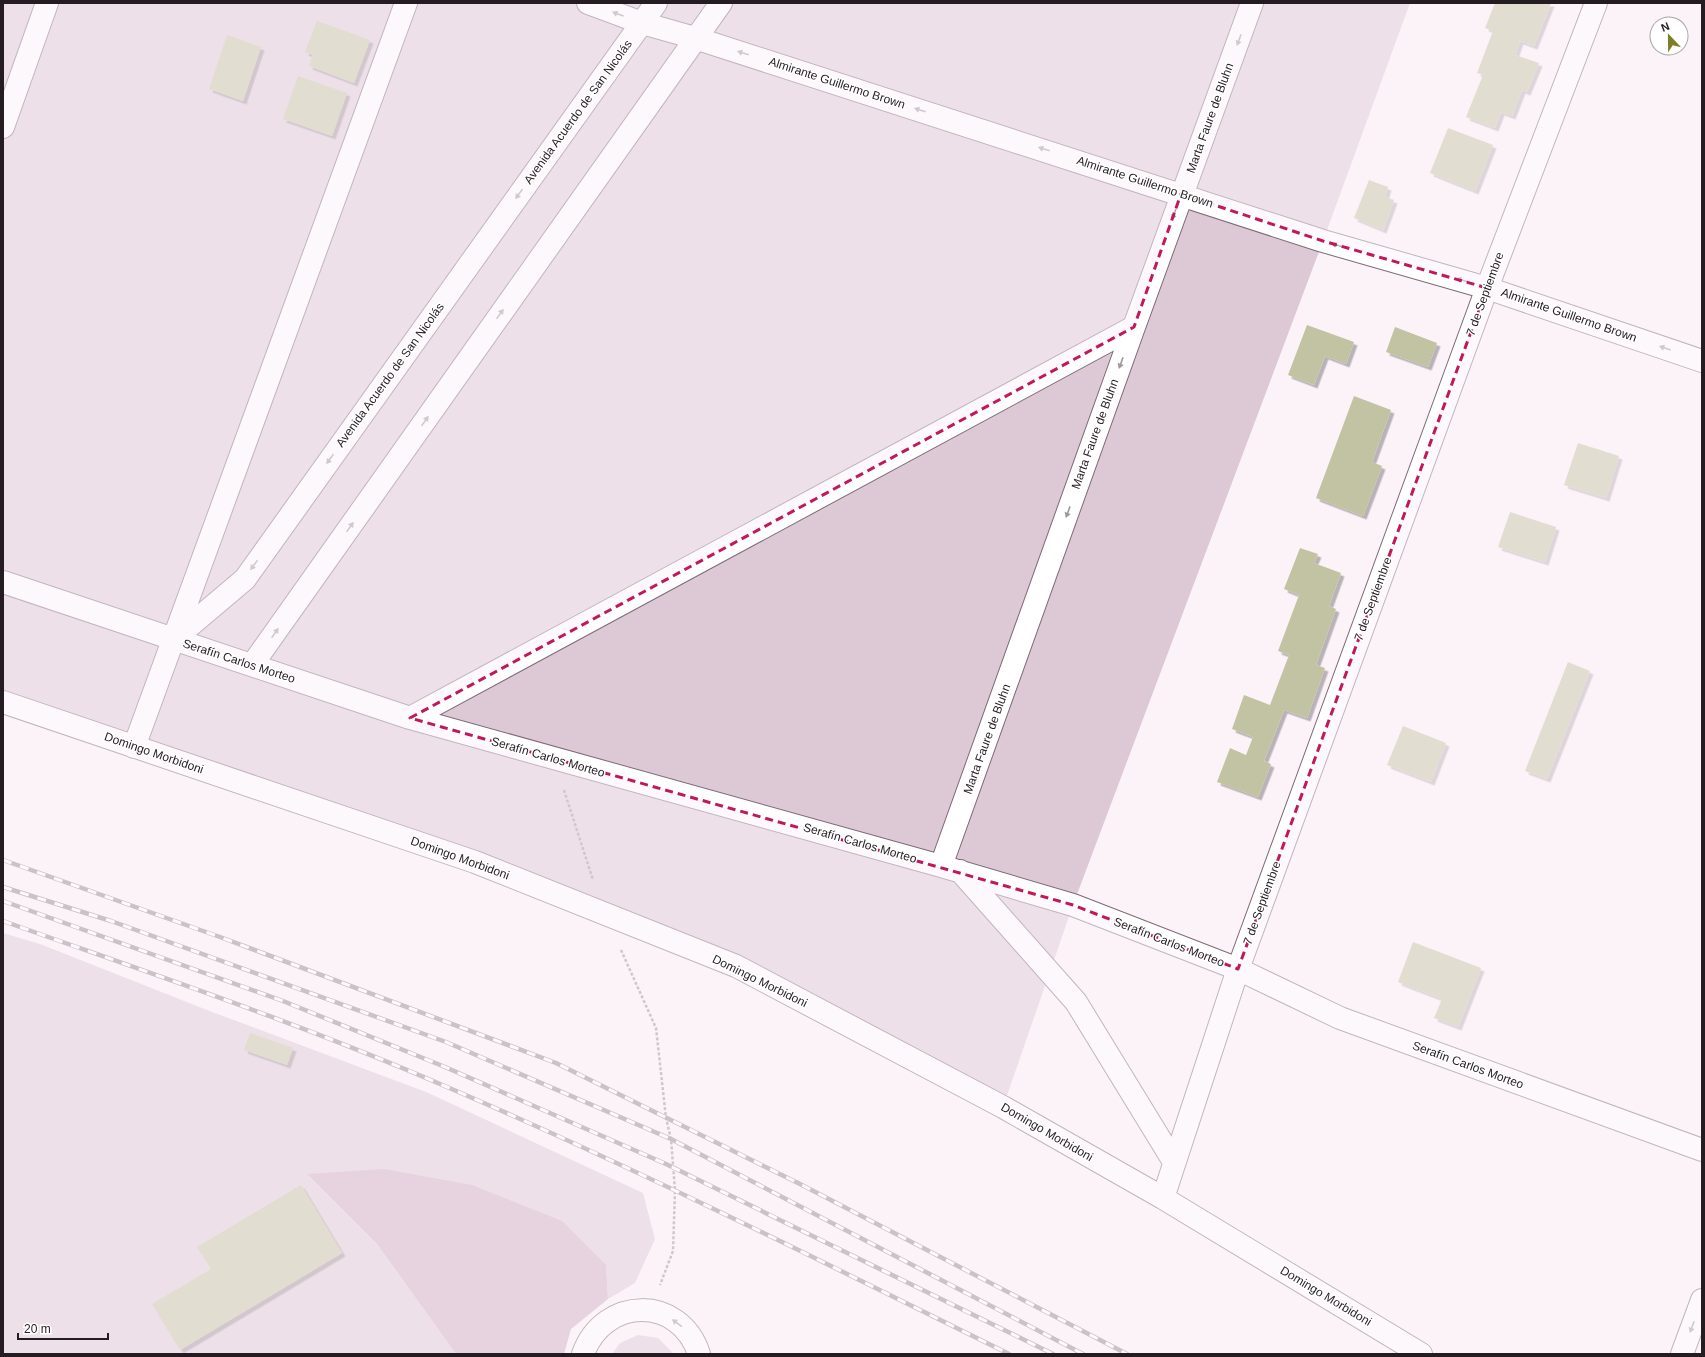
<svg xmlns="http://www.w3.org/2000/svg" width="1705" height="1357" font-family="Helvetica,sans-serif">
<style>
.green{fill:#ddc9d5}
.forest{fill:#ccadc0}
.building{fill:#c2c3a2;filter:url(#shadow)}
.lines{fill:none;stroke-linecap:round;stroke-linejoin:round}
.minor-casing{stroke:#7e6a76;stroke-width:24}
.path{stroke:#9b9398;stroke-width:2.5;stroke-dasharray:3 2;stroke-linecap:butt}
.minor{stroke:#fff;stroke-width:22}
.rail-casing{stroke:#90878c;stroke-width:4.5}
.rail{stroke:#fff;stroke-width:3;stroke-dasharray:9;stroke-linecap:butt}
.oneway{fill:#9c999b}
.marked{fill:none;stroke:#c2185b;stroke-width:3;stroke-dasharray:8 5;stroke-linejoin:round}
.labels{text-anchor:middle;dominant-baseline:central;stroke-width:3;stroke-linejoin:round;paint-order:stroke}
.street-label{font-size:12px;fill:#241c21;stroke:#fff}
</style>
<defs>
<filter id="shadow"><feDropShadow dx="3.5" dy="3.5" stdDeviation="0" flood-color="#0004"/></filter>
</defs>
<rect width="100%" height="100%" fill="#fcf3f8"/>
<path class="green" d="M3,3h1407l-87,238 -250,664 -70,202 -267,-141 -733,-264z
M3,933l37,11 167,66 219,82 217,101 12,46 -20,44 -27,16 -2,-34 -299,-91 70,70 79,110h-453z
M638,1335l20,3 16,16h-62l8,-11z"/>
<path class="forest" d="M384,1169l88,16 90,36 44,44 2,34 -37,30 -7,25h-108l-79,-110 -70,-70z"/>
<path class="building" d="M1495,3h56l-17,43 -14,-5 -5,14 24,8 -12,29 -5,-2 -10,26 -11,-4 -6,16 -29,-11 17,-42 -6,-2 16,-42 -8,-3z
M317,21l53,19 -16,43 -45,-17 4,-11 -8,-3z
M227,35l34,12 -18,54 -34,-12z
M298,76l49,17 -15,43 -49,-17z
M1448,128l45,17 -18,46 -45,-18z
M1369,180l19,7 -3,10 9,3 -11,30 -29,-12z
M1307,325l47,17 -8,22 -21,-8 -11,29 -26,-10z
M1395,327l42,16 -9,24 -42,-15z
M1354,396l37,14 -19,52 10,4 -19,50 -47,-18z
M1578,443l41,13 -13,42 -42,-13z
M1510,512l46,15 -11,35 -47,-15z
M1300,548l18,6 -4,9 27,10 -12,33 7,3 -20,56 9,3 -18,50 -23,-8 -20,51 7,3 -13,33 -41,-15 13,-34 16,7 7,-18 -21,-8 12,-34 26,10 19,-50 -11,-4 21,-56 -15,-6z
M1568,662l22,9 -43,108 -22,-8z
M1403,726l43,17 -15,39 -44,-17z
M1413,942l68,26 -23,59 -24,-9 8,-19 -44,-17z
M250,1033l43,15 -6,17 -43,-15z
M301,1185l41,68 -162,97 -28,-46 59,-35 -14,-22z"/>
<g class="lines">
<defs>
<path id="minor" d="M588,3l54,20 53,15 628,203 164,47 215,73
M3,127l44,-124
M3,582l407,136 531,148 132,39 165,64 102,49 362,132
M174,639l71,-60 411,-576
M252,665l469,-662
M3,702l472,160 261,104 267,141 160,91 258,156
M410,718l724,-391
M134,747l272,-744
M941,866l193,-539 118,-324
M960,871l116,131 98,160
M1163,1198l75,-229 249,-681 109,-285
M583,1354c21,-58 97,-59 116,0
M1682,1354l20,-54"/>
</defs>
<use href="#minor" class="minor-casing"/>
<path class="path" d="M564,790l29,90
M621,950l35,78 10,90 5,21 4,51 -2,61 -13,34"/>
<use href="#minor" class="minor"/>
<defs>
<path id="rail" d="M3,860l217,77 336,126 244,121 327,170
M3,887l108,34 335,121 225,97 412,215
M3,901l280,100 162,66 221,97 387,190
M3,921c149,53 299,103 444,166 191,82 376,175 562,267"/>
</defs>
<use href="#rail" class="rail-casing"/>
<use href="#rail" class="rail"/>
</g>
<defs><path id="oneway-solid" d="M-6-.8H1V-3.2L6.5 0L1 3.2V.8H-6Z"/></defs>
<g class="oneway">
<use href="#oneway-solid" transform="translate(618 14) rotate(-160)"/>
<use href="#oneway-solid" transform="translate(1239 40) rotate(110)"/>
<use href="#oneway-solid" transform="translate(743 53) rotate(-162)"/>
<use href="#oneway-solid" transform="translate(920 110) rotate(-162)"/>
<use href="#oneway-solid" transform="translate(1044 149) rotate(-162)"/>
<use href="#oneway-solid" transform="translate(519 194) rotate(126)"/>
<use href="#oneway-solid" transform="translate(1174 214) rotate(110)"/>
<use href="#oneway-solid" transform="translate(1337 245) rotate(-164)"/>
<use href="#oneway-solid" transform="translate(1462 280) rotate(-164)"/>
<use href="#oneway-solid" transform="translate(500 314) rotate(-55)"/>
<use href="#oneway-solid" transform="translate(1665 348) rotate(-161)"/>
<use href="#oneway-solid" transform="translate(1121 363) rotate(110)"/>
<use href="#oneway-solid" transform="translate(425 421) rotate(-55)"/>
<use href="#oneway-solid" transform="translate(330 459) rotate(126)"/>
<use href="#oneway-solid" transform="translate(1068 512) rotate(110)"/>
<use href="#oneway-solid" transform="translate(350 527) rotate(-55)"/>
<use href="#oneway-solid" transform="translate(254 565) rotate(126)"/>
<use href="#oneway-solid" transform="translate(275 633) rotate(-55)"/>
<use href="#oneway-solid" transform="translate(677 1323) rotate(-144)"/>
<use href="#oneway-solid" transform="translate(1692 1327) rotate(110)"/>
</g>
<path d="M0 0H1705V1357H0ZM1181,194l142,47 164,47 -249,681 -165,-64 -663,-187 724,-391z" fill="#fcf3f8" fill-opacity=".55" fill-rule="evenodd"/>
<path class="marked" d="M1181,194l142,47 164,47 -249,681 -165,-64 -663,-187 724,-391z"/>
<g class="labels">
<g class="street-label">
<text transform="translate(837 83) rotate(18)">Almirante Guillermo Brown</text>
<text transform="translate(578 112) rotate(-54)">Avenida Acuerdo de San Nicolás</text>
<text transform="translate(1210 118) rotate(-70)">Marta Faure de Bluhn</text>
<text transform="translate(1145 182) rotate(18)">Almirante Guillermo Brown</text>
<text transform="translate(1485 294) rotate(-70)">7 de Septiembre</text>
<text transform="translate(1569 315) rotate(19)">Almirante Guillermo Brown</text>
<text transform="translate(390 375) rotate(-54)">Avenida Acuerdo de San Nicolás</text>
<text transform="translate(1095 434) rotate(-70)">Marta Faure de Bluhn</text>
<text transform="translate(1373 599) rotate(-70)">7 de Septiembre</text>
<text transform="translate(239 661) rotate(18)">Serafín Carlos Morteo</text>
<text transform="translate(987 739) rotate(-70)">Marta Faure de Bluhn</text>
<text transform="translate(154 753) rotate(19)">Domingo Morbidoni</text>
<text transform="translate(548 757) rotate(16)">Serafín Carlos Morteo</text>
<text transform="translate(860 843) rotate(16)">Serafín Carlos Morteo</text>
<text transform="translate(460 858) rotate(20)">Domingo Morbidoni</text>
<text transform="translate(1262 903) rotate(-70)">7 de Septiembre</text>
<text transform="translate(1169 942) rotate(21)">Serafín Carlos Morteo</text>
<text transform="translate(760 981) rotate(26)">Domingo Morbidoni</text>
<text transform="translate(1468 1065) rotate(20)">Serafín Carlos Morteo</text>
<text transform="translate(1047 1132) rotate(30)">Domingo Morbidoni</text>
<text transform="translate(1326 1296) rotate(31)">Domingo Morbidoni</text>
</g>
</g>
<rect width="1705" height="1357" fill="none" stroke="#241c21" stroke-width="8"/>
<g transform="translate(1669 36) rotate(338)"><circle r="19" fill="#ffffff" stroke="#a7a4a6"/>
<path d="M0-3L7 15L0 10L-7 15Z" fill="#7e7e26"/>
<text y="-6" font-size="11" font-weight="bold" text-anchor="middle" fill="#241c21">N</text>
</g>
<path d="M18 1333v6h90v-6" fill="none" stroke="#241c21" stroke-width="2"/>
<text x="24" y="1333" font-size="12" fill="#241c21" stroke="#ffffff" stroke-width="3" paint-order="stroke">20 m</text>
</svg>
